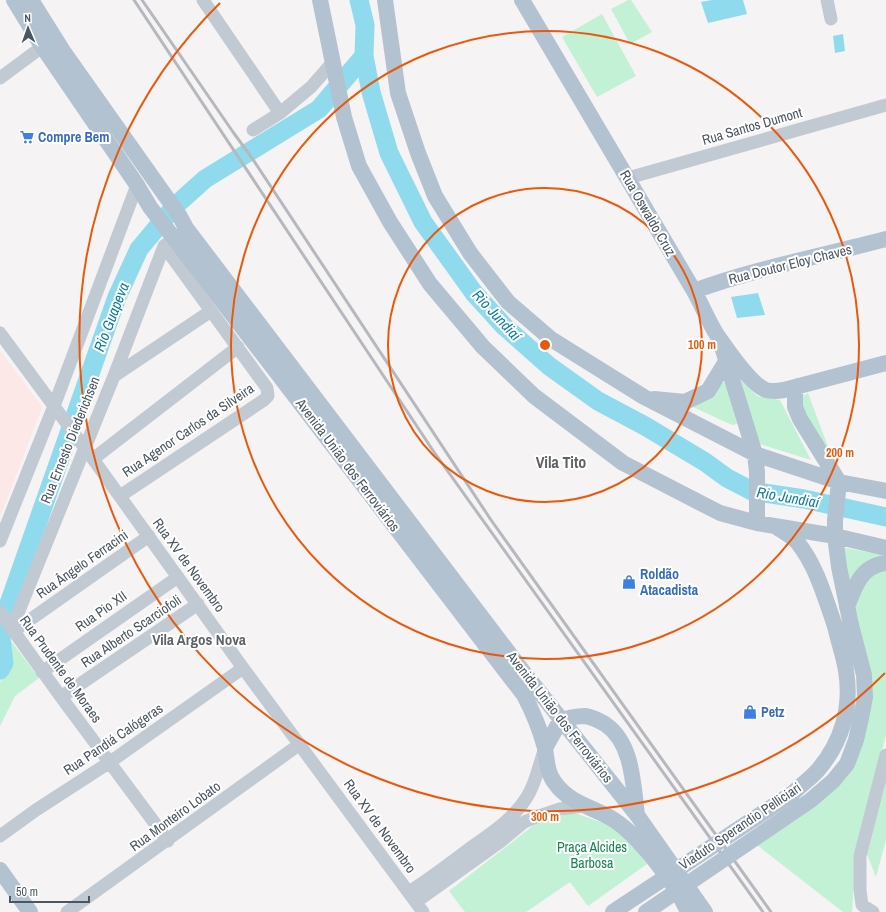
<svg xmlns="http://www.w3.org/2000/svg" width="886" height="912" font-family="'Archivo Narrow',sans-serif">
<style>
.medical{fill:#fce8e6}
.green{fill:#c3f1d5}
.water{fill:#90daee}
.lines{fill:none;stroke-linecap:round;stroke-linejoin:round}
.river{stroke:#90daee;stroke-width:19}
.minor{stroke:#c1cad2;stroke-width:13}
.major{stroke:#b3c2d1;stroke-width:16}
.rail{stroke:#b5b8bd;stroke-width:3}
.major-bridge{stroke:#b3c2d1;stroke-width:16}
.ring{fill:none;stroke:#e8590c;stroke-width:2}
.labels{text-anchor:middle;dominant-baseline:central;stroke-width:4;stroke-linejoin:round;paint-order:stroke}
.street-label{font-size:14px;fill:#4a5661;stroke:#fff}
.shop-label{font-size:14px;font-weight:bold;fill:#366cbe;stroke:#fff;text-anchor:start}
.park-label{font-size:14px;fill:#17864f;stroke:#fff}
.water-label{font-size:15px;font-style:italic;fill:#0c7c9b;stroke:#fff}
.neighbourhood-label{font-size:15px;font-weight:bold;fill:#5f6368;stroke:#fff}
.quarter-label{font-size:16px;font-weight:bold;fill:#5f6368;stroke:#fff}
.centre{fill:#e8590c;stroke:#fff;stroke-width:2}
.ring-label{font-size:12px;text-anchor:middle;font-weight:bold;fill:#e8590c;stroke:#fff;stroke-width:4;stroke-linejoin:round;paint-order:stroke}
</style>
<rect width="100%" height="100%" fill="#f5f3f3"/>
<path class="medical" d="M1,352l41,55 -42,110v-164z"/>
<path class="green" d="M628,0h3l21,32 -22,12 -19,-35z
M602,14l34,62 -39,21 -35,-60z
M736,375l21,21 23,4 31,60 -51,-16z
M724,382l3,2 10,40 -5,1 -39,-18z
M808,393l25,67 -10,-10 -24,-48 4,-6z
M839,547l47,8 -38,40z
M886,569v166l-30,118 -4,59h-9l-86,-67 92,-74 22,-89 -19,-76 11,-26z
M5,633l34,45 -24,18 -15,30v-44l10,-21z
M886,777v63l-10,37 -10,-25z
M575,813l36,13 18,14 18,24 -59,42 -18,-24 -44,30h-61l-16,-21 85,-66 16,-7z"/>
<path class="water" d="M712,0h31l4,14 -39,9 -7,-21z
M843,34l2,17 -10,2 -2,-17z
M758,293l7,22 -28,3 -6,-21z"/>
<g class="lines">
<path class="river" d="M359,0l6,25 -1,31 7,36 18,61 34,69 51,71 30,33 45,40 49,35 47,25 60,36 22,16 25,13 52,8 82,18
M0,670l4,-7 -4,-34 117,-332 22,-48 36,-43 30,-27 114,-70 45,-53"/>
<path class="minor" d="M203,0l77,113
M827,0l4,19
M0,78l50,-37
M253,130l27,-17 31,-26 22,-25
M628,178l258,-73
M0,333l93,126 150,209 180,244
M114,376l97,-65
M93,459l145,-112
M120,496l144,-96 4,-4 -1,-8 -103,-142
M0,541l54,-135 83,-221
M0,612l61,85 107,144
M12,628l102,-252 50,-130 17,-13
M14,631l135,-95
M42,672l136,-95
M61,697l137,-93
M0,836l36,-26 74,-48 133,-94
M409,892c22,-14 43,-30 64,-46 20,-14 41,-28 54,-49 9,-14 12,-33 18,-49
M416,902l84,-60 24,-20 15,-6 21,-7 23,-3
M67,912l233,-168
M873,912l-11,-7 -2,-15v-34l26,-101"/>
<path class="major" d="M14,0l28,46 95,139 13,22 374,488c9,17 16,34 21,53 2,13 2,25 10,35 15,21 39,24 59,37 25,16 62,65 74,92
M31,0l32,51 116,164 7,13 332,437 119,150 68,97
M320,0l24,117 15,49 31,56 40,62 53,63 51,49 89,67 97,50 37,10 78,13 51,12
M385,0l13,93 20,60 17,43 35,57 38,49 43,37 93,58 111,57 84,28 47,9
M522,0l172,291c8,14 14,30 23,44 9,13 34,50 49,55 6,2 12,1 18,0l102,-27
M694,291c63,-23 128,-35 192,-52
M723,350l32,104 2,18v51
M798,386l-3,8v13l5,12 39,63 -4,38v16l4,31 12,58
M654,399l31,3 23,-11 19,-31
M778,528c6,4 15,9 20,15 19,24 27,55 37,83
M847,607c8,-21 14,-41 39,-44
M545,748l14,-25c6,-5 18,-7 26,-7 8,1 13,4 20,8 28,19 28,60 32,91
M0,870l30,42"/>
<path class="rail" d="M134,0l300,452 329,460
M142,0l91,132 21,29 237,359 280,392"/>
<path class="major-bridge" d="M613,912l180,-119c8,-8 18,-15 25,-23 24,-28 34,-63 28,-99 -2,-15 -8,-30 -11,-45
M646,912l165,-112 22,-19 14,-17 9,-24 5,-22 4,-21 -1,-22 -13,-50"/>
</g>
<g class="ring">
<circle cx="545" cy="345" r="157"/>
<circle cx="545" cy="345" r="314"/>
<path d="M885 673A472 472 0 1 1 220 3"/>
</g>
<defs>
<symbol id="supermarket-bare" viewBox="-9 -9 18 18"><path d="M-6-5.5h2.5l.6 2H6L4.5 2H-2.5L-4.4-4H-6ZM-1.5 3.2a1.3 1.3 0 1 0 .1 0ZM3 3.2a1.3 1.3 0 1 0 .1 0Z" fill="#3f7fe0" stroke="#fff" stroke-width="2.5" paint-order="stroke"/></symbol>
<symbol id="shop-bare" viewBox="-9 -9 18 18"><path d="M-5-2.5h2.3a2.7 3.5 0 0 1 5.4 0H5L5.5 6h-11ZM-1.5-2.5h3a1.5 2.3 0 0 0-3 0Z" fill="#3f7fe0" stroke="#fff" stroke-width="2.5" paint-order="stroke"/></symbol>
</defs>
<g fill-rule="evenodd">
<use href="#supermarket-bare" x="17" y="127" width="20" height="20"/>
<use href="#shop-bare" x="619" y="572" width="20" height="20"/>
<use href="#shop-bare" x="740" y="702" width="20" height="20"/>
</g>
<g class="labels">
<g class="street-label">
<text transform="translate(752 126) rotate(-16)">Rua Santos Dumont</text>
<text transform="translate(648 213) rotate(60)">Rua Oswaldo Cruz</text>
<text transform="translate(790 264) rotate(-14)">Rua Doutor Eloy Chaves</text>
<text transform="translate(188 430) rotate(-34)">Rua Agenor Carlos da Silveira</text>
<text transform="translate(70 440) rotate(-68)">Rua Ernesto Diederichsen</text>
<text transform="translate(348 465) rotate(53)">Avenida União dos Ferroviários</text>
<text transform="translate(82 564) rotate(-35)">Rua Ângelo Ferracini</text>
<text transform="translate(189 565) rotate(54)">Rua XV de Novembro</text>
<text transform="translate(101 611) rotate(-35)">Rua Pio XII</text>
<text transform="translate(131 631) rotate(-34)">Rua Alberto Scarciofoli</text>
<text transform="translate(61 669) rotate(54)">Rua Prudente de Moraes</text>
<text transform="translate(560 717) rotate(52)">Avenida União dos Ferroviários</text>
<text transform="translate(113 739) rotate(-34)">Rua Pandiá Calógeras</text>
<text transform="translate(175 816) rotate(-36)">Rua Monteiro Lobato</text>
<text transform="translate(380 826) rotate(54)">Rua XV de Novembro</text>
<text transform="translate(740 826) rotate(-34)">Viaduto Sperandio Pelliciari</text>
</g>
<g class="shop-label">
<text x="38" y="137">Compre Bem</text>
<text x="640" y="574">Roldão<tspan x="640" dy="16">Atacadista</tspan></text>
<text x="761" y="712">Petz</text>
</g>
<g class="park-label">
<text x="592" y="847">Praça Alcides<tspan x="592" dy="16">Barbosa</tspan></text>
</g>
<g class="water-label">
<text transform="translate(497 315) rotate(47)">Rio Jundiaí</text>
<text transform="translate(111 317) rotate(-69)">Rio Guapeva</text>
<text transform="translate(788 497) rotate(10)">Rio Jundiaí</text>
</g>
<g class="neighbourhood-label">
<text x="199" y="639">Vila Argos Nova</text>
</g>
<g class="quarter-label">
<text x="561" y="462">Vila Tito</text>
</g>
</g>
<circle cx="545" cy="345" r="6" class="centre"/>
<g class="ring-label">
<text x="702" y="349">100 m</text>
<text x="840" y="457">200 m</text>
<text x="545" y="821">300 m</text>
</g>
<g transform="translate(28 28) rotate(358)" stroke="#ffffff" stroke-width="3" paint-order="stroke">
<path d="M0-3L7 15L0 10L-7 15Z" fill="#4a5661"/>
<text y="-6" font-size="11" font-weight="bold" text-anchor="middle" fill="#4a5661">N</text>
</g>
<path d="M10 896v6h79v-6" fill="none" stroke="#4a5661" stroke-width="2"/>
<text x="16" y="896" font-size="12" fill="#4a5661" stroke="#ffffff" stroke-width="3" paint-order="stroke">50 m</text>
</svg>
